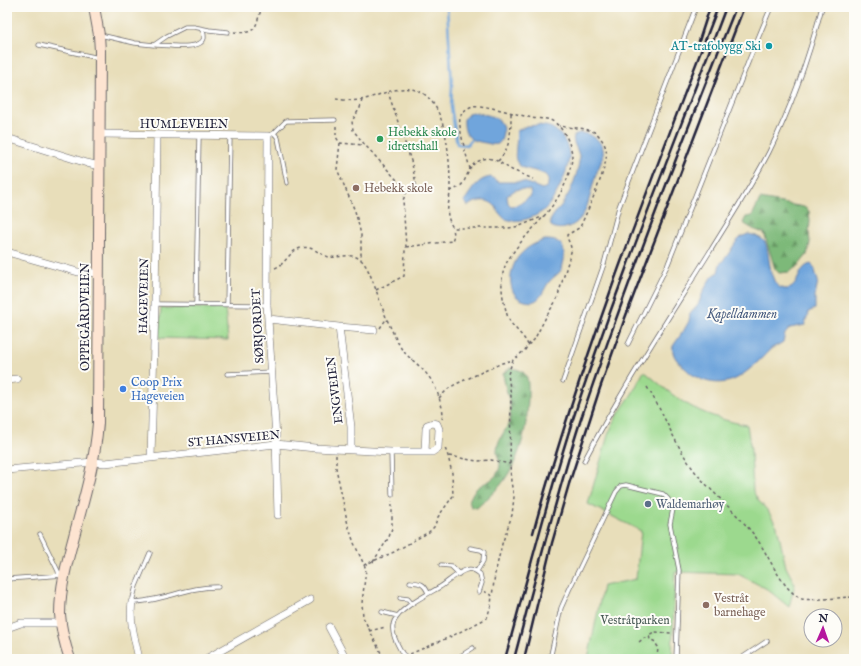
<svg xmlns="http://www.w3.org/2000/svg" width="861" height="666" font-family="'IM FELL English',serif">
<style>
.forest{fill:url(#forest-firs);stroke:#506e5a}
.park{fill:#9cd98e;stroke:#5f7e64}
.water{fill:#6fa5dc;stroke:#48648c;fill-rule:evenodd}
.lines{fill:none;stroke-linecap:round;stroke-linejoin:round}
.stream{stroke:#6fa5dc;stroke-width:2.5}
.lane-casing{stroke:#676467;stroke-width:5}
.street-casing{stroke:#676467;stroke-width:8}
.secondary-casing{stroke:#676467;stroke-width:12}
.path{stroke:#676467;stroke-width:1.5;stroke-dasharray:3 3;stroke-linecap:butt}
.lane{stroke:#fff;stroke-width:3.5}
.street{stroke:#fff;stroke-width:7}
.secondary{stroke:#fde4d1;stroke-width:10}
.rail{stroke:#22223b;stroke-width:2.5}
.culture-dot{fill:#0f9aa8;stroke:#fdfcf7;stroke-width:1.5}
.leisure-dot{fill:#2e9e5b;stroke:#fdfcf7;stroke-width:1.5}
.education-dot{fill:#8d6e63;stroke:#fdfcf7;stroke-width:1.5}
.shop-dot{fill:#3f7fe0;stroke:#fdfcf7;stroke-width:1.5}
.service-dot{fill:#5c6f8a;stroke:#fdfcf7;stroke-width:1.5}
.labels{text-anchor:middle;dominant-baseline:central;stroke-width:4;stroke-linejoin:round;paint-order:stroke}
.culture-label{font-size:12px;fill:#0d838f;stroke:#fdfcf7;text-anchor:end}
.street-label{font-size:12px;fill:#22223b;stroke:#fdfcf7}
.leisure-label{font-size:12px;fill:#27864d;stroke:#fdfcf7;text-anchor:start}
.education-label{font-size:12px;fill:#785e54;stroke:#fdfcf7;text-anchor:start}
.shop-label{font-size:12px;fill:#366cbe;stroke:#fdfcf7;text-anchor:start}
.service-label{font-size:12px;fill:#4e5e75;stroke:#fdfcf7;text-anchor:start}
.park-label{font-size:12px;fill:#475954;stroke:#fdfcf7}
.water-label{font-size:13px;font-style:italic;fill:#41567b;stroke:#fdfcf7}
</style>
<defs>
<pattern id="forest-firs" width="22" height="20" patternUnits="userSpaceOnUse"><rect width="22" height="20" fill="#7db979"/><path d="M5 1l3.5 6h-7zM16 11l3.5 6h-7z" fill="#669664"/></pattern>
</defs>
<rect width="100%" height="100%" fill="#fdfcf7"/>
<filter id="ink" filterUnits="userSpaceOnUse"><feTurbulence type="fractalNoise" baseFrequency=".025" numOctaves="2"/><feDisplacementMap in="SourceGraphic" scale="8" xChannelSelector="R" yChannelSelector="G"/><feConvolveMatrix kernelMatrix="1 2 1 2 8 2 1 2 1" color-interpolation-filters="sRGB"/></filter>
<filter id="wash" filterUnits="userSpaceOnUse"><feTurbulence type="fractalNoise" baseFrequency=".012" numOctaves="4" result="noise"/><feDisplacementMap in="SourceGraphic" scale="16" xChannelSelector="R" yChannelSelector="G"/><feGaussianBlur stdDeviation="0.9" result="paint"/><feColorMatrix in="noise" values="0 0 0 0 0 0 0 0 0 0 0 0 0 0 0 0 0 1.4 0 .05"/><feComposite in="paint" operator="in"/></filter>
<g filter="url(#wash)">
<rect width="100%" height="100%" fill="#e8deba"/>
<path class="forest" d="M760,199l44,8 5,4 1,10 -1,11 1,11 -3,12 -9,11 -9,6 -10,1 -4,-4 -11,-36 -11,-4 -10,-6 3,-6 6,-1z
M510,368c4,1 10,1 14,5 5,6 4,13 4,21 0,29 -6,61 -23,85 -7,11 -19,20 -28,29l-6,-1 -2,-6c2,-4 4,-10 8,-13 7,-6 16,-6 21,-16 5,-10 -1,-13 -1,-21 0,-11 8,-19 12,-28 5,-16 -4,-33 -6,-49z"/>
<path class="park" d="M161,308h64l3,32 -69,-2z
M644,371c16,13 31,28 50,37 16,8 35,14 53,17l4,26 2,40 5,9 10,11 9,15 9,41 9,17 -6,23 -22,-18 -29,-15 -63,-2 -3,87h-84l15,-73 33,-7 5,-48 -53,-27 20,-69 8,-18 16,-23z"/>
<path class="water" d="M472,112c13,3 32,3 31,20 -1,5 -1,9 -5,12 -4,1 -8,0 -12,-1 -16,-2 -23,-7 -22,-24l5,-6z
M539,125c4,1 9,1 13,3 10,5 18,19 17,31 -2,15 -14,42 -26,52 -11,8 -25,12 -38,8 -5,-4 -7,-8 -10,-13 -7,-8 -19,-6 -27,0l-4,-5c8,-10 12,-22 27,-24l7,5h26l18,7 5,-2c8,-21 -24,-12 -30,-25 -3,-4 -1,-11 -1,-16 1,-5 0,-10 1,-15l9,-5zM521,189l9,1 1,6 -13,9 -7,1 -3,-3 -1,-7 8,-6z
M579,133c10,0 21,5 24,16 2,9 -6,20 -8,29 -6,17 -7,45 -30,50 -5,1 -9,1 -14,-2l-1,-5c4,-8 10,-13 15,-21 7,-11 12,-25 14,-38 3,-12 -14,-24 0,-29z
M748,234c6,1 13,3 17,8 6,11 2,48 22,47 13,-1 10,-23 24,-25l3,3 4,14 -3,15v13l-7,3v2l1,1 -4,6v4l-15,3 -5,6 -2,8c-3,2 -7,4 -11,6 -3,2 -6,6 -9,9 -6,6 -14,13 -21,18 -17,13 -42,9 -56,-6 -7,-6 -15,-13 -13,-23l11,-16 5,-9 1,-7 8,-9 5,-13 7,-13 8,-7 2,-8 7,-8 9,-14 5,-5z
M545,240c15,0 20,4 19,20 -1,3 -1,6 -2,9 -3,5 -9,8 -13,13 -7,9 -8,23 -24,19 -20,-5 -16,-33 -6,-45 7,-8 15,-13 26,-16z"/>
<g class="lines">
<path class="stream" d="M447,7l5,79 -1,21 6,37 10,1 4,-5"/>
</g>
</g>
<g filter="url(#ink)">
<g class="lines">
<defs>
<path id="lane" d="M100,35l35,8 19,2 13,-9 18,-9h9l15,3 19,2
M39,45l60,13
M156,45c10,0 45,6 48,-7 0,-4 0,-6 -3,-9
M274,133l4,5 9,45
M268,136l6,-3 12,-12 49,-1
M155,304l112,1
M196,304l3,-168
M227,305l3,-169
M628,344l40,-80 81,-204 22,-53
M227,374l45,-2
M563,381l41,-117 15,-57 77,-200
M391,452l1,43
M584,461c38,-72 82,-139 125,-208 20,-33 42,-66 60,-101 23,-46 40,-96 53,-145
M40,534l18,37 1,4
M470,548l11,2 3,2 -1,9 -6,10
M150,553l-14,33 -4,16c29,0 57,-16 86,-15
M441,565l10,1 8,8
M7,579l57,-4
M410,582c10,1 14,1 18,11
M400,598l8,1 4,5
M382,612l16,4
M404,657c-4,-9 -13,-21 -11,-32 2,-15 35,-31 47,-38 9,-6 17,-14 26,-17 6,-2 10,1 14,4l2,9 -3,9
M456,659l17,-11
M550,659l11,-51 8,-18 47,-98 5,-6 5,-1 37,9 5,5 5,10 -3,15 9,46 -3,89
M740,659l27,-18"/>
<path id="street" d="M99,134l169,2 -1,169 9,132 2,78
M7,138l80,25 12,3
M7,252l71,20 21,1
M269,319l70,8 35,3
M339,327l12,100v23
M7,380l10,-1
M151,458l4,-154 2,-169
M7,470l86,-8 12,1 171,-19 39,4 76,4h41l6,-4 1,-19 -2,-5 -4,-1 -6,2 -1,4 -1,23
M132,602c-3,19 3,38 7,57
M329,627l17,32
M7,628l14,-5h40
M206,659l104,-59
M401,659l3,-2"/>
<path id="secondary" d="M70,659c-5,-14 -9,-29 -10,-45 0,-26 7,-52 14,-78 10,-37 21,-74 24,-113l2,-372 -1,-16 -5,-28"/>
</defs>
<use href="#lane" class="lane-casing"/>
<use href="#street" class="street-casing"/>
<use href="#secondary" class="secondary-casing"/>
<path class="path" d="M234,32c24,3 21,-6 28,-25
M336,99c7,1 16,2 24,1 17,-3 33,-13 51,-11 37,5 39,72 39,100 0,17 -7,22 3,39h55l12,-2 24,-10
M362,100l-2,8 -8,13 1,9 12,15 42,46h4l4,-2 1,-5 -4,-20 -24,-72
M336,126v11l4,6 24,2
M340,143l-3,26 18,42 4,15 2,9v25
M498,161c13,-13 13,-30 13,-48
M470,169c-3,-12 -12,-41 -10,-51 1,-6 7,-10 13,-12 10,-2 46,9 59,12 6,1 13,0 18,2 10,4 17,16 20,26 4,10 1,20 -2,30 -12,37 -43,54 -61,86 -7,12 -6,31 -2,44 1,6 3,13 6,17 6,8 13,13 17,22l-3,5 -12,10 -5,14 3,22 -1,68 1,18 3,15 -2,18 -10,29 -7,30 -3,22
M450,191c15,-5 13,-9 20,-22 2,-4 5,-6 9,-8 12,-8 23,4 33,9 7,3 14,6 21,9
M406,247l46,-6 2,-6 -1,-7
M275,268c11,-4 14,-17 26,-20 11,-3 17,6 28,9 9,2 21,-6 32,3 8,6 16,34 20,44 4,12 14,34 20,44 6,9 15,14 22,22 9,9 14,19 17,31 2,6 4,12 2,18
M376,290l28,-14 1,-25 1,-4 -3,-47 4,-9
M380,328l7,-10
M528,345l6,-5 12,-23 11,-18 14,-47c1,-8 -4,-11 -4,-17l12,-7 2,-3c7,-16 29,-61 25,-76 -1,-5 -6,-13 -10,-16 -10,-6 -26,-5 -37,-7
M647,387c18,28 29,61 50,87 19,23 43,41 60,65 12,17 25,51 45,60 7,2 42,-2 52,-2
M439,398l10,-10 7,-4 46,-21 11,-3
M336,455v13l12,57 6,18 12,26 -4,34 1,14 21,42
M449,456l28,5 14,-1 19,4
M373,562l16,-25 3,-9v-27
M364,565l30,-13 35,-20 5,-5 4,-10 15,-21 -1,-23 -4,-17 -3,-8
M369,631l17,-4
M639,642l5,-4h5
M410,654l42,-18 35,-18 4,-13 1,-9 -8,-5
M657,659l1,-12 -4,-6 -4,-1 -1,-5 5,-3 17,1"/>
<use href="#lane" class="lane"/>
<use href="#street" class="street"/>
<use href="#secondary" class="secondary"/>
<path class="rail" d="M699,41l11,-34
M533,533c49,-179 118,-352 185,-526
M505,659c22,-79 42,-159 67,-237 46,-140 102,-277 154,-415
M514,659c21,-79 41,-159 66,-237 47,-140 101,-278 156,-415
M524,659l28,-116 17,-59 31,-96 25,-70 119,-311"/>
</g>
</g>
<circle class="culture-dot" cx="769" cy="46" r="4"/>
<circle class="leisure-dot" cx="380" cy="139" r="4"/>
<g class="education-dot">
<circle cx="356" cy="188" r="4"/>
<circle cx="706" cy="605" r="4"/>
</g>
<circle class="shop-dot" cx="123" cy="389" r="4"/>
<circle class="service-dot" cx="648" cy="504" r="4"/>
<g class="labels">
<g class="culture-label">
<text x="761" y="46">AT-trafobygg Ski</text>
</g>
<g class="street-label">
<text x="184" y="124">HUMLEVEIEN</text>
<text transform="translate(144 296) rotate(-89)">HAGEVEIEN</text>
<text transform="translate(85 317) rotate(-90)">OPPEGÅRDVEIEN</text>
<text transform="translate(258 326) rotate(-93)">SØRJORDET</text>
<text transform="translate(335 390) rotate(-97)">ENGVEIEN</text>
<text transform="translate(234 439) rotate(-5)">ST HANSVEIEN</text>
</g>
<g class="leisure-label">
<text x="388" y="132">Hebekk skole<tspan x="388" dy="14">idrettshall</tspan></text>
</g>
<g class="education-label">
<text x="364" y="188">Hebekk skole</text>
<text x="714" y="598">Vestråt<tspan x="714" dy="14">barnehage</tspan></text>
</g>
<g class="shop-label">
<text x="131" y="382">Coop Prix<tspan x="131" dy="14">Hageveien</tspan></text>
</g>
<g class="service-label">
<text x="656" y="504">Waldemarhøy</text>
</g>
<g class="park-label">
<text x="635" y="620">Vestråtparken</text>
</g>
<g class="water-label">
<text x="742" y="314">Kapelldammen</text>
</g>
</g>
<rect width="861" height="666" fill="none" stroke="#fdfcf7" stroke-width="24"/>
<g transform="translate(823 628) rotate(2)"><circle r="19" fill="#fdfcf7" stroke="#a5a5ac"/>
<path d="M0-3L7 15L0 10L-7 15Z" fill="#b5179e"/>
<text y="-6" font-size="11" font-weight="bold" text-anchor="middle" fill="#22223b">N</text>
</g>
</svg>
